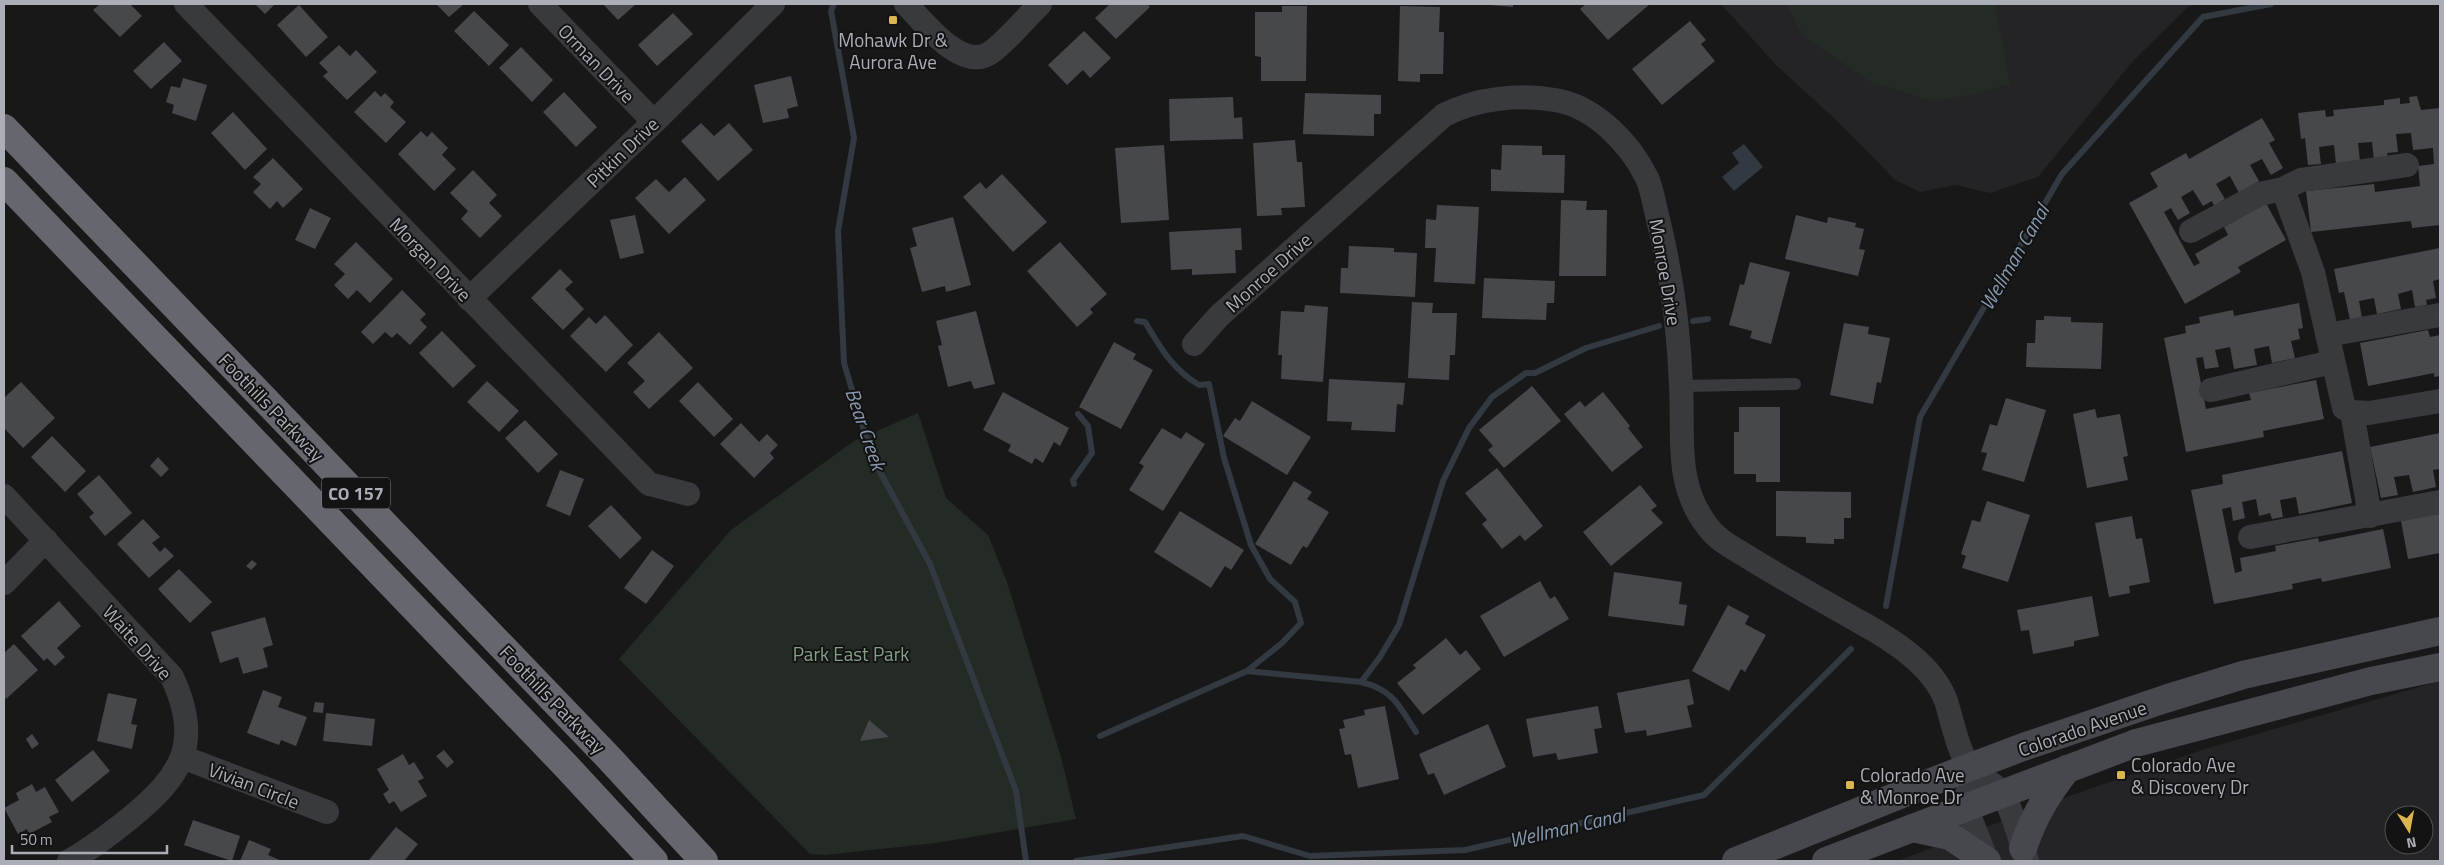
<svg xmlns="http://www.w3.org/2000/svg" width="2444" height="865" font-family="'Titillium Web',sans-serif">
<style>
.built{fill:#242426;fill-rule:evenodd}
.green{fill:#242b25}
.water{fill:#333941}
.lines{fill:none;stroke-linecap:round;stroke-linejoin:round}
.stream{stroke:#333941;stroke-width:6}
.building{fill:#47484b}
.lane{stroke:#393a3e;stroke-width:12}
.street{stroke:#393a3e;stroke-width:24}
.secondary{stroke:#47484d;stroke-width:28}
.highway{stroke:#66676e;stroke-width:28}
.poi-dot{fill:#dbb54d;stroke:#131314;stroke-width:2}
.labels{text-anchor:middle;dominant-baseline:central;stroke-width:4;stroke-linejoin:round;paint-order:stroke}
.shield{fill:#131314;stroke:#7d8086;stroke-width:1}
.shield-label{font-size:18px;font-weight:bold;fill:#abaeb7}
.poi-label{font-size:19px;fill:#abaeb7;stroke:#131314;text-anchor:start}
.street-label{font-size:19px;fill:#abaeb7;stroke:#131314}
.park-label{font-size:19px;fill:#85a088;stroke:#131314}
.water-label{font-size:20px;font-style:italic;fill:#8799ae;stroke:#131314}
</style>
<rect width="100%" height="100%" fill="#181819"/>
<path class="built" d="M1721,4h474l-8,4 -54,53 -95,116 -48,16 -35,-8 -35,7 -25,-12 -56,-57 -63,-58z
M2440,681v180h-543l158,-60 150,-52zM2394,815h30v30h-30z"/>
<path class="green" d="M1786,4h209l15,80 -37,10 -42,7 -62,-20 -65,-44z
M918,413l28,85 42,37 19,47 54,175 15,62 -140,24 -111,12 -15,-1 -191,-195 112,-129 123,-89z"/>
<path class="water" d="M1744,144l19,23 -29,24 -12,-14 17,-14 -7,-10z"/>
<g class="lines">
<path class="stream" d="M834,4l-3,7 23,127 -16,93 6,132 28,94 58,107 86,227 10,70
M1693,321l15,-2
M1074,484l-1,-4 19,-27 -4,-27 -10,-12
M1886,606l34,-189 142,-243 141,-157 68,-13
M1247,671l114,11c33,8 38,24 55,50
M1361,682l19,-25 19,-32 44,-144 26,-53 23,-31 34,-24h9l51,-25 73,-22
M1100,736l147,-65 35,-28 19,-20 -6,-21 -25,-23 -19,-34 -27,-87 -15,-74 -10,1c-26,-15 -39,-38 -54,-63l-8,-1
M1076,861l167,-25 67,20 155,-6 239,-55 147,-146"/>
</g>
<path class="building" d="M100,4h30l12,12 -22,21 -27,-27z
M255,4h20l-10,10z
M436,4h28l-15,13z
M603,4h33l-18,16z
M1110,4h37l3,3 -34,32 -21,-21z
M1490,4h23v3l-23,-2z
M1586,4h64l-42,36 -28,-31z
M299,5l29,32 -22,20 -29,-32z
M1282,6h25l-1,75h-45v-24l-6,-1v-44h27z
M1400,6l40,1 -1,25h5l-1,42h-23v8l-22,-1z
M474,11l35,34 -20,21 -35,-35z
M673,13l20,21 -36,32 -19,-21z
M1690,21l16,19 -5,4 14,17 -53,44 -30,-36z
M1084,31l27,27 -21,20 -7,-8 -16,15 -19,-20z
M164,42l18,19 -31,28 -18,-18z
M339,45l11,11 6,-6 21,22 -30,28 -24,-24 5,-4 -9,-9z
M521,47l32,33 -21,22 -33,-34z
M791,76l7,30 -11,3 2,9 -26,5 -9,-38z
M183,78l24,7 -11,36 -24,-8 2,-8 -8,-3 5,-16 9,2z
M375,91l6,6 4,-4 9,9 -4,5 16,15 -20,21 -32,-31z
M564,92l33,35 -21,20 -33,-35z
M1305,93l76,2v19h-7v22l-71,-2z
M2417,96l4,14 19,-2v117l-28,3 -1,-7 -100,11 -5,-41 68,-7 1,8 45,-6 -2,-20 16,-2 -1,-16 -20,2 -2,-17 -15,1 2,18 -11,1 1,5 -14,2 -2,-18 -14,1 2,18 -24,3 -2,-19 -15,2 2,17 -13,1 -3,-27 -4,1 -3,-26 27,-3 1,7 8,-1 -1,-6 51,-5v-5l16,-2v6l10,-1 -1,-6z
M1233,97l1,21 8,-1 1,22 -73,2 -1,-42z
M233,112l34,37 -22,21 -34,-37z
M2262,118l13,22 -6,3 14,25 -12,7 -9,-16 -12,6 9,16 -20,12 -9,-17 -14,8 9,15 -11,7 -2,-5 -9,5 -10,-16 -12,7 9,16 -12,7 -7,-12 -7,4 30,54 6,-3 -5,-9 33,-19 -4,-8 42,-24 20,37 -48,27 3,5 -56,32 -56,-101 29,-16 -8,-14 36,-20 3,6z
M701,123l13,13 15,-13 24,27 -35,31 -37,-40z
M421,131l6,6 5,-5 16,16 -6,7 14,14 -22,22 -36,-37z
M1295,140l2,22h5l3,45 -24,1 1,7 -25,1 -4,-73z
M1164,145l5,75 -48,3 -6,-75z
M1502,145l40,1v9h23l-1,38 -73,-2v-22l10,1z
M273,158l30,31 -20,19 -6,-7 -7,8 -17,-17 8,-8 -8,-7z
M473,170l24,25 -8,8 13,13 -22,22 -19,-19 7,-8 -18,-18z
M1002,174l45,48 -34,30 -50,-55 17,-15 6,7z
M685,177l21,23 -37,34 -34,-36 21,-19 13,13z
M1561,200l26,1 -1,9h21l-1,66h-47z
M1437,205l42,2 -4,77 -41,-2 2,-34h-11l1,-29 10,1z
M310,208l21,10 -16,31 -20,-9z
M635,215l9,38 -24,6 -10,-39z
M1796,215l31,8 1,-6 28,6 -1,4 9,2 -5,20 6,1 -7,26 -73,-17z
M953,217l18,68 -25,7 -1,-6 -23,6 -12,-44 7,-2 -5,-18z
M1241,228l1,22h-7l1,23 -44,2v-6l-21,1 -2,-38z
M356,242l37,37 -23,24 -13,-13 -9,9 -14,-14 11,-11 -11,-10z
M1060,242l47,52 -17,15 3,4 -16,14 -50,-56z
M1349,246l45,2v4l23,1 -2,44 -75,-4 1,-25h7z
M2440,248v31l-7,2 3,17 -10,2 1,5 -12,2 -3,-17 -14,4 3,15 -24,5 -3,-16 -15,3 3,17 -12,2 -6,-28 -5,1 -5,-24z
M1750,262l40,10 -19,72 -21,-6 2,-7 -23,-6 11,-41 4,1z
M560,269l13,13 -8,7 19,20 -21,21 -32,-32z
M1484,278l71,3 -1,22h-7l-1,17 -64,-2z
M402,290l24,24 -6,6 7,7 -17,18 -13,-12 -5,5 -7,-6 -12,12 -12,-12z
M1412,302l21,1 -1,10h25l-2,42h-5l-1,25 -41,-2z
M2299,303l4,25 -5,1 2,10 -9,2 4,17 -23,5 -3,-17 -15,3 3,16 -23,4 -4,-22 -15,3 4,17 -14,2 -2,-12 -7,1 10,51 45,-9 -2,-7 67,-13 8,39 -61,12 1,6 -78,15 -22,-114 22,-5 -1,-7 15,-3 -1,-6 34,-7 1,6z
M1305,305l23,2 -5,75 -42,-3 1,-24h-4l3,-44 23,1z
M976,311l19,73 -21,5 -3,-8 -23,6 -10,-41 4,-1 -6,-24z
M605,315l28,30 -27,27 -36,-36 19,-19 7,7z
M2044,316l27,1v5l32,1 -2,46 -75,-2 1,-24h8l1,-23h8z
M1844,323l25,4 -1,7 22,4 -9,45 -4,-1 -4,22 -43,-9z
M2428,330l2,7 10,-2v41l-6,1v-4l-66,13 -8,-43z
M442,331l34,35 -23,22 -34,-35z
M659,332l34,36 -44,41 -16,-17 12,-11 -18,-18z
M1114,342l22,12 -3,5 20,11 -32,59 -42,-22z
M1329,379l76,4 -2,22 -6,-1 -2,28 -44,-2 1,-8 -25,-1z
M487,381l32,30 -20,21 -32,-30z
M21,382l34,36 -32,30 -19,-20v-30z
M698,382l35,37 -19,18 -35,-36z
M1532,386l29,35 -57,47 -16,-18 5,-4 -14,-16z
M1003,392l66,36 -9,18 -6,-4 -11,21 -8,-5 -3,6 -24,-13 3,-6 -28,-15z
M1603,392l27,34 -2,2 15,19 -31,25 -48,-58 16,-13 5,6z
M2006,398l40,12 -22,72 -42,-12 5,-17 -6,-1 9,-28 7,2z
M1252,401l59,36 -24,38 -64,-39 12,-18 5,3z
M1739,407h41v75h-24v-8h-22v-42h5z
M2095,409l2,9 23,-4 8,42 -5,1 5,23 -41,8 -14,-74z
M525,420l33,34 -20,19 -33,-35z
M741,423l18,19 8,-8 11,11 -8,8 4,5 -20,20 -34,-34z
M1162,428l19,11 5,-7 19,12 -42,67 -34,-21 15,-24 -5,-3z
M2440,433v36l-7,1 3,17 -23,5 -4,-17 -15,2 4,18 -17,3 -11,-51z
M52,436l34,35 -21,21 -34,-35z
M2342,451l10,52 -53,11 -3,-17 -16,3 3,17 -11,2 -2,-6 -11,3 -3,-17 -14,3 3,16 -12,3 -2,-14 -9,2 13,64 7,-2 -2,-13 36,-7 -1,-5 43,-8 1,4 64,-13 8,39 -69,14 -1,-4 -29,6 1,5 -79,15 -23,-114 32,-6 -1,-9z
M158,457l11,12 -8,8 -11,-11z
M1497,468l46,58 -18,15 -5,-6 -18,14 -20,-25 5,-4 -22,-27z
M560,470l24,9 -14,37 -24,-10z
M99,475l33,38 -27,23 -16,-19 5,-4 -17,-19z
M1294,481l18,11 -5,7 22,13 -22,36 -4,-2 -12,19 -36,-21z
M1640,485l17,21 -6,4 12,13 -52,43 -28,-34z
M1776,491l75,1v26h-7v21h-10v5l-28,-1v-6l-30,-1z
M1987,501l43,14 -22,67 -46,-14 4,-12 -5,-2 11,-34 8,2z
M611,505l31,33 -22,21 -32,-33z
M1180,511l64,39 -13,20 -6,-4 -14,22 -57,-36z
M2440,513v40l-32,6 -7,-38z
M2132,516l4,23 6,-1 8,44 -21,4 1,7 -21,4 -14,-74z
M143,519l17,18 -8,6 8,9 5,-5 9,9 -25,22 -32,-34z
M652,550l22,16 -28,38 -22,-16z
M252,560l5,4 -6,6 -5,-4z
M179,569l33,33 -22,21 -32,-34z
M1614,572l68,10 -3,22 8,1 -3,21 -76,-10z
M1540,581l10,18 5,-3 14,23 -65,38 -24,-41z
M2092,596l7,40 -25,5v5l-41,8 -4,-24 -8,1 -4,-21z
M59,601l22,25 -24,22 8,9 -10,9 -8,-8 -3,3 -23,-25z
M1728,605l21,11 -4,8 21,11 -21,37 -4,-3 -12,22 -37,-20z
M265,617l8,28 -10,3 5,19 -25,7 -5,-17 -18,6 -9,-31z
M1446,638l14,17 6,-5 15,19 -58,46 -26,-32 19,-15 -3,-3z
M14,644l24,26 -32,29 -2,-3v-43z
M1689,679l5,25 -7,2 5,21 -45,9 -1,-6 -21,3 -8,-40z
M263,690l19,7 -4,10 29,10 -11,29 -15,-6 -2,5 -32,-12z
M108,693l29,6 -6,25 6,1 -5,24 -35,-8z
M315,702l9,1 -1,10 -10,-1z
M1385,706l14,73 -41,9 -7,-34 -6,1 -6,-26 6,-1 -2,-8 22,-5 -1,-5z
M1598,706l4,22 -8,1 4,24 -40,7 -2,-7 -23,4 -7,-38z
M326,713l49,6 -3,27 -49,-5z
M869,720l20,17 -29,4z
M1488,724l18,43 -62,28 -10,-22 -6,2 -9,-21z
M32,734l7,10 -7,5 -6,-10z
M93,750l17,21 -38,31 -17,-22z
M444,750l10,12 -7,6 -11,-12z
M403,754l6,11 5,-3 10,16 -6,3 9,15 -26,16 -7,-11 -5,3 -6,-10 6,-4 -12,-21z
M32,784l4,8 9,-5 14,25 -10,5 3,5 -23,12 -2,-5 -9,5 -14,-26 15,-8 -3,-7z
M193,820l47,16 -8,25 -48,-16z
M396,827l22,17 -14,17h-36z
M249,840l22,9 -3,6 14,6h-42z"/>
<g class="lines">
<path class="lane" d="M1681,386l114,-2"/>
<path class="street" d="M186,4l463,480 39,10
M540,4l114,118
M906,4c17,17 55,68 84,49 16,-11 36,-35 50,-49
M2283,189l30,83 31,136 8,4 18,104
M2191,231l69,-37 23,-5 18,-9 106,-15
M469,299l185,-177 119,-118
M2327,335l113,-20
M1194,344l25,-28 225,-201c33,-17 75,-21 111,-15 39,6 75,43 92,78 5,11 7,25 10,37 14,56 22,113 24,171 3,51 -7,98 27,141 10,14 29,23 43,32 36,22 72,42 109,63 31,17 73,43 86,79 6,19 12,51 24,66 8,11 26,16 33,28 11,18 17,46 24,66
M2211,390l121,-28
M2352,412l17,1 71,-12
M4,496l168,181c31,66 10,99 -43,142 -19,15 -38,30 -60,42
M2250,537l190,-35
M4,583l42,-43
M182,757l145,55
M1970,767l-4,40 21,54"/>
<path class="secondary" d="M1912,828l38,8 37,25
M2023,848c11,-32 23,-52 44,-79
M1736,861l208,-84 79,-30 142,-48 78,-24 197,-44
M1826,861l310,-118 235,-62 69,-14"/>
<path class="highway" d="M4,128l605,630 95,103
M4,181l563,586 87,94"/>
</g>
<g class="poi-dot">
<rect x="888" y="15" width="10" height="10" rx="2.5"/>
<rect x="2116" y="770" width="10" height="10" rx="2.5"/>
<rect x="1845" y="780" width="10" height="10" rx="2.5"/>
</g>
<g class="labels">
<rect class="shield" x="322" y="477.5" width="68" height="31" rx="4"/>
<g class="shield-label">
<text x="356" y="493">CO 157</text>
</g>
<g class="poi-label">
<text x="893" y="39" text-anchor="middle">Mohawk Dr &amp;<tspan x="893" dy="22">Aurora Ave</tspan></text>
<text x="2131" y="764">Colorado Ave<tspan x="2131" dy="22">&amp; Discovery Dr</tspan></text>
<text x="1860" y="774">Colorado Ave<tspan x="1860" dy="22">&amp; Monroe Dr</tspan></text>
</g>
<g class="street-label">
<text transform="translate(597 63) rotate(46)">Orman Drive</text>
<text transform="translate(622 152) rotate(-44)">Pitkin Drive</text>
<text transform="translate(431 259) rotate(46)">Morgan Drive</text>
<text transform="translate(1268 272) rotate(-42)">Monroe Drive</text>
<text transform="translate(1666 272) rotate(80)">Monroe Drive</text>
<text transform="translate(272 407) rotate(46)">Foothills Parkway</text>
<text transform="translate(138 642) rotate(48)">Waite Drive</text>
<text transform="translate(553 699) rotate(46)">Foothills Parkway</text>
<text transform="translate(2082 728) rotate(-19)">Colorado Avenue</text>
<text transform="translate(254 785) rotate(21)">Vivian Circle</text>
</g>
<g class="park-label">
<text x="851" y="653">Park East Park</text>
</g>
<g class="water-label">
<text transform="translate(2014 257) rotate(-60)">Wellman Canal</text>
<text transform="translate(866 429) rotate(71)">Bear Creek</text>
<text transform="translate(1567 827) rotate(-13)">Wellman Canal</text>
</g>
</g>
<rect width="2444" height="865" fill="none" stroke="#abaeb7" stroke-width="10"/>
<g transform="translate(2409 830) rotate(169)"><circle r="24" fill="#131314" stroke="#505155"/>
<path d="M0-4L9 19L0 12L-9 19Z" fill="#dbb54d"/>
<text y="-8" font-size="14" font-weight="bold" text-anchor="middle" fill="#abaeb7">N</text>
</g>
<path d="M12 845v8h155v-8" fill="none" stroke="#abaeb7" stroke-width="2.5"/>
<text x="20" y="845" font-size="15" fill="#abaeb7" stroke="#131314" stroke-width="4" paint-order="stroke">50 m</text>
</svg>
